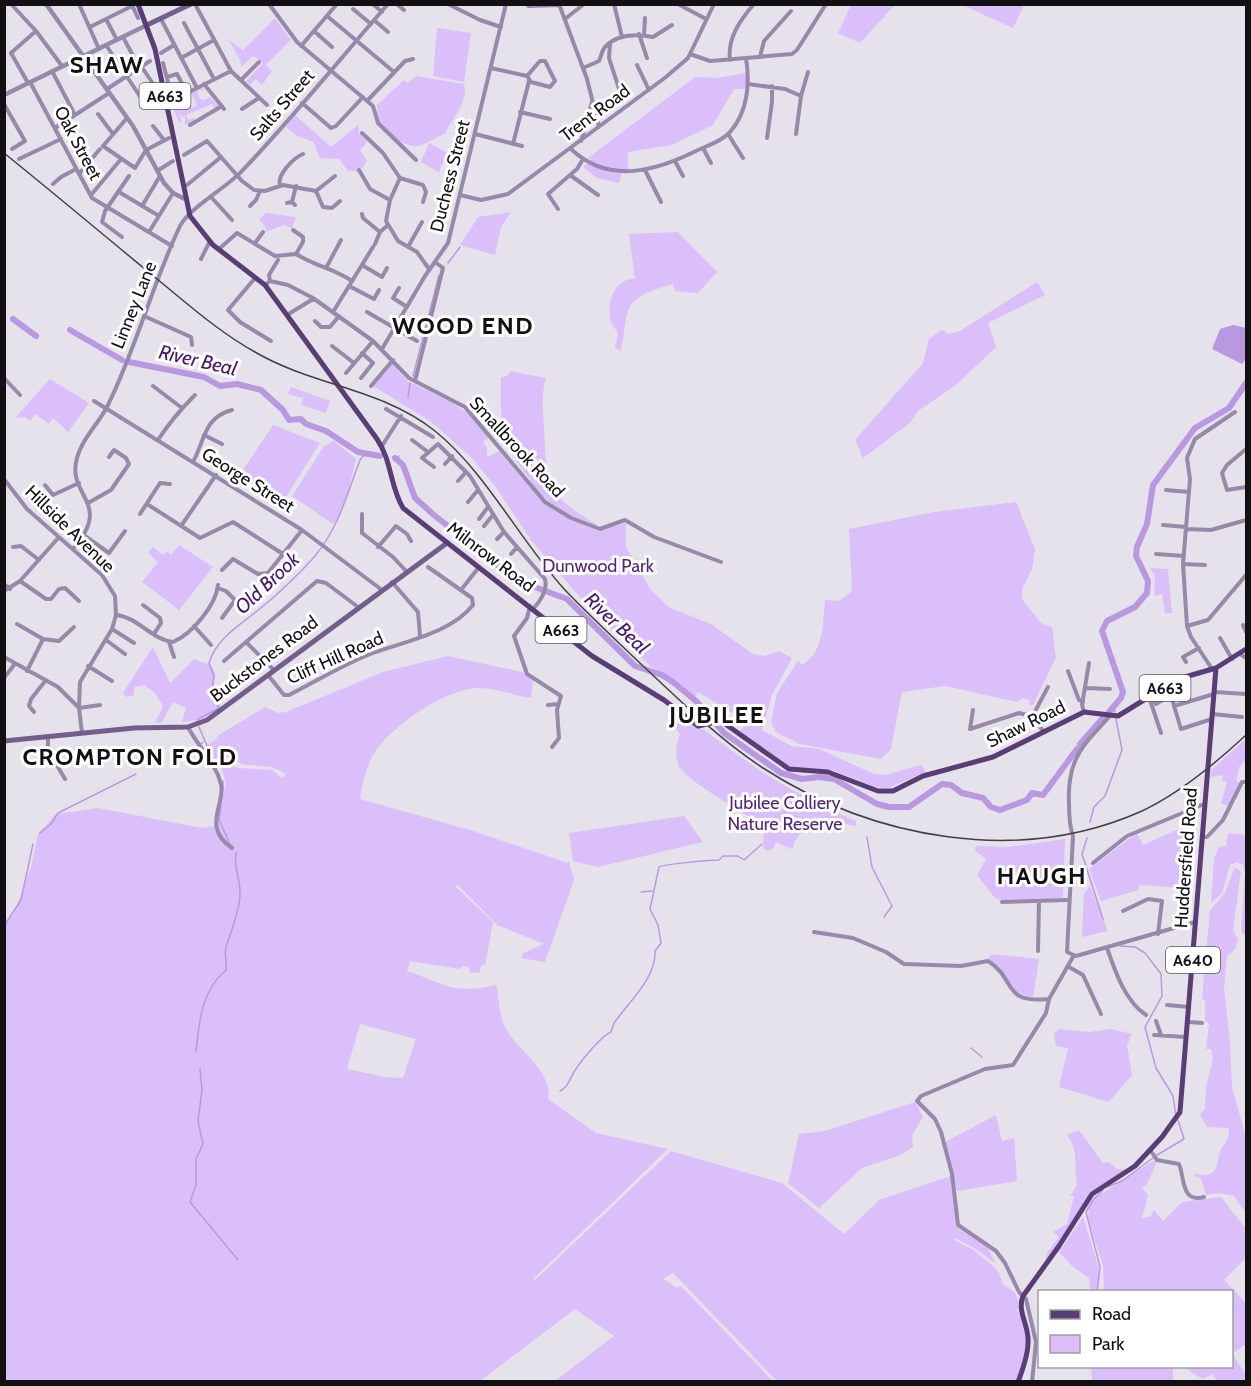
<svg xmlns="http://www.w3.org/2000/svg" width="1251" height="1386" font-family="Cabin,sans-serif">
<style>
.green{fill:#dabffb;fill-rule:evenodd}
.water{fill:#ba98e1}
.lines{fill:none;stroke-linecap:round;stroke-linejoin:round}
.stream{stroke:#ba98e1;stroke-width:1.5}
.river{stroke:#ba98e1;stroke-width:6}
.minor{stroke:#9789a9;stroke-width:4}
.tertiary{stroke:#9789a9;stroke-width:4.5}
.secondary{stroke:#735d8b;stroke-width:5}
.primary{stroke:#593e75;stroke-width:5}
.tram{stroke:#424044;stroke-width:1.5}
.labels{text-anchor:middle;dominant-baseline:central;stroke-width:6;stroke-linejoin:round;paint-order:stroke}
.shield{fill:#fff;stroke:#59585a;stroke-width:1.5}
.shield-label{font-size:16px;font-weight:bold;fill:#121013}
.street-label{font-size:18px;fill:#121013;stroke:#fff}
.park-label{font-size:18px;fill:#53257a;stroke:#fff}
.water-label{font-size:20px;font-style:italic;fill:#47166c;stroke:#fff}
.district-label{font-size:24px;font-weight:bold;letter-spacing:1.5px;fill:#121013;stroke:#fff}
</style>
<rect width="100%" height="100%" fill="#e6e2eb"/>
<path class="green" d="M851,5v-1l44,1 -35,38 -22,-10z
M962,5h62l-11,23z
M275,18l16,22 -25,25 6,6 -10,14 -6,-6 -6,6 -4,-4 17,-18 -10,-7 -12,11v-5l-12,-22 14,10z
M437,28l34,5 -7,49 -31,-6z
M746,73v16h-12l-21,36 -41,20 -44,7v18h-5l-4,13 -22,-5 -14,-11 8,-8 -3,-1 107,-81 22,1z
M416,76l48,8c5,18 -12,34 -19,50 -9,3 -18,9 -26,12 -12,3 -32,-13 -38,-21 -3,-5 -4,-14 -4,-20l27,-25 3,3z
M202,88l2,2 -7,1 2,7 4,2 7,-3 8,9 -3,3 -3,-5 -26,11 2,5 6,-2 1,2 -10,5v-9l-3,1 -5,-7 5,11 -2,2 -6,-12v-8l3,6 12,-6 3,5 5,-3 -6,-12z
M295,115l36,32 27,-22 1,8 8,9 -7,8 7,11 -7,10h-12l-9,-12 -19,-1 -7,-16 -17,-7 -10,-8z
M429,143l18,10 -8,19 -18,-10z
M511,212l-10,15 -6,28 -35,-10 18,-28z
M266,213l30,4 -4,11 -9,-3 -17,7 -1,-6 -6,-7z
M678,232l39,40 -19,21 -23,-2 -2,-7c-53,15 -43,21 -52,67l-6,-3c0,-3 3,-10 3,-14 -1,-4 -6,-8 -7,-13 -5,-17 3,-43 24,-42l-6,-45z
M1037,282l8,13 -57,28 8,24 -40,38 -38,26 -8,12 -47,35 -8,-18 68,-77 6,-24 13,-9 7,4 11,-3z
M392,363l15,18 42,20 22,14 19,22 -7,5 4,6v9l12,-6 2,2c36,43 44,57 98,78l27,-8v24l25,43 19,18 41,16 42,30 12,2 14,-5 13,7 -20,37 -10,35 30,16 27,3 55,25 11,1 36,-10 5,7 -38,16 -12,-1 -44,-17 -41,-1 -51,-38 8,-9 -50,-30 -4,6 -22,-20 -22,-12 -61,-58 -58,-68 -36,-54 -25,-30 -40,-35 -57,-35z
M510,371l36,7c-5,15 -3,35 -2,50 3,56 1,67 54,97l-3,2c-27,-11 -47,-23 -66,-45l1,-3c-30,-35 -30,-58 -29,-102l7,-1z
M50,379l39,24 -21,29 -15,-14 -4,6 -14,-10 -5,7 -5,-4 -10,1z
M291,387l39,14 -4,12 -25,-8 3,-10 -2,3 -14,-4z
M273,425l47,18 -39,62 -44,-26z
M334,441l22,18c-6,21 -8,50 -23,65l-41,-28 32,-50z
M1016,502l19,47 -3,20 -10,20v10l19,24 11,4 4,30 -23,48h-4l1,-5 -8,-2 -5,4 -72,-16 -43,6 -11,57 -10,10 -81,-15 -24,-12 -5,-10 6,-29 21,-32 4,4c22,-12 21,-43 23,-65l14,1 13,-10 -3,-62 85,-17z
M179,545l34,22 -34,43 -37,-28 16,-20 -10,-9 5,-6 10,8 4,-4 4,4z
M1150,568l18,1 4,44h-7l-3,-19 -8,2 1,-20z
M153,647l17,36 24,-24 17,6 4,8 -2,20 9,14 -24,13 -16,2 4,-14 -13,-6 -11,20 -7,1 8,-17 -9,-14 -10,-7 -10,2v8l-8,2 -3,-4z
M448,656l74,16 11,9 -2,17c-17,-2 -37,-11 -54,-10 -34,2 -91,41 -106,71 -6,12 -9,27 -11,40l110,31 98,33 1,-2 5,19 -29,82 -24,-4 2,-5 21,-9 -47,-19 -40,-41 -1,3 37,35 -8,43h-3l-3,8h-9l-1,-6 -7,-1 -2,3 -50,-8 -3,10c39,13 46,24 89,14 4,14 2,28 9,42 12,24 48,43 43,72l48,34 72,16 -135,130 2,1 136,-129 111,32 62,51 35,-34 72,-24 6,52 31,19 7,16 -19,-14 -21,-11 -1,2 18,9 21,17 6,7 4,11 12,9 3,7v11l8,21v20l-10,29h-239l-104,-108 -10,6 14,9 3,-3 93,96h-218l59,-45 -39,-27 -95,72h-475v-457l9,-11 17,-46 7,-33 18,-20 42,-6 104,20 13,-2 11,-42 -6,-22 19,6 33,2 10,8 4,-4 -14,-7 -31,-3 -12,-7 -18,2 -7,-12 14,-9 -1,-2 48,-29 13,6 8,-1 97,-40zM360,1024l56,15 -13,39 -18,-1 -38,-8z
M676,713c11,9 22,13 31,19 49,38 92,65 149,89v5c-27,-6 -54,-8 -64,23l-16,-7 -2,6 -6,3 -5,-3 1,-22c-16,-11 -79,-46 -85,-60 -5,-10 -3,-22 1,-32l-7,-9z
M1246,739v21l-7,7 -3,14 3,2 -10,22 -8,-1 6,-22 -5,-1 1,-6 -13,2 2,-8z
M684,816l19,26 -105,25 -25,-6 -4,-28z
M1183,827l1,61 -44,-3 -2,5 -37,11 -12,-32 48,-36 6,12z
M1228,833l18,2v100h-3l-2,-5 4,-58 -2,-7 -6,-3 -7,3 -8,28 -11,10 3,-45 5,-11 7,-1z
M1065,839l-2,59 -61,2 -7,-2 -18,-23 9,-16 -11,-8 1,-5 33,1z
M1235,867l6,5 -8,58 5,10 -3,9 -8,7 -3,32 6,53 2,46 14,51v76l-12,-18 -14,-3 -14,2 -5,-16 -8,-4c6,-2 10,1 15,0 10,-3 9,-12 11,-20 3,-12 10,-11 10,-27l-22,-1 -7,-13 5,-5 1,-23 7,-27 -2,-10h-5l3,-26 -4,-2v-21l-3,-1 8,-89 15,-17z
M1090,886l18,45 -26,6 2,-43z
M991,954l48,5 -6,39 -17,-6 -28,-34z
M1059,1029l30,3 22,-3 21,5 -5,11 5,30 -23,27 -50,-15 9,-39 -12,-2 -2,-13z
M915,1102l8,15 -11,18 1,12 -13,8 -38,13 -43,40 -31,-25 11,-49 26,-3z
M996,1115l6,26 12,-3 3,43 -60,10 -12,-49z
M1079,1130l24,33 6,-1 8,7 10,1 -37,22 -14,26 -31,44 2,-9 12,-16 -6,-5 14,-8 7,-28h-4l7,-11c-3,-18 2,-35 -10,-50z
M1155,1160l2,2 -10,22 -5,4 6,7 -6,23 8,-1 4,-7 9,11 19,-19 39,-5 25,32v29l-22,22 22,23v44l-2,-2 -9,7 -3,-4v-56l-128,-1 -1,-25 -15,-47 1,-11 7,-11z
M1083,1217l16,52 -1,22h-8l-1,-13 -17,-12 -13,-14z
M1232,1353l14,22 -2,6h-27l-5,-7 -9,5 -11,-6 -6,-6 46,-1z
M1091,1367h82v14h-81z"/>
<path class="water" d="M1233,325l13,3v31l-4,5 -30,-15 8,-20z"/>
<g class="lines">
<path class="stream" d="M448,263l12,-16
M413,376l26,-101
M408,398l2,-15
M398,459l1,-3
M1113,706l2,6
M197,720l22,-12 -7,-15 2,-17 -5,-13c8,-26 33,-39 53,-56 17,-14 39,-35 53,-51 24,-29 32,-62 45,-96l3,-4 7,-2
M199,727l13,30
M183,757l20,-15
M223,790v-9
M221,806l-2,14 11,24
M1090,822l4,-15 11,-11 17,-46 -6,-31
M40,833l11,-9 7,-11 78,-39
M867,837l5,30 20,39 -8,11
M1087,838l-5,16 21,65
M641,892l11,-1
M4,926l17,-26 12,-56
M1120,946l15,1 10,6 16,21 1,22 -17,31 11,41 17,28 3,20
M971,1048l11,9
M196,1052c3,-29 5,-61 30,-82 1,-7 -2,-16 0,-23 5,-16 14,-36 14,-53 1,-17 -7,-23 -4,-41
M200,1069l2,21 -4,31 5,23 -7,15v26l-6,17 48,58
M560,1091c9,-5 9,-11 14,-19 6,-10 27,-36 37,-40l3,-9c14,-20 43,-46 41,-72l6,-8 -3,-18 -8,-16 9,-42c6,-3 52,-7 60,-7l4,-4h15l6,4 18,-16
M1157,1155l27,-16 -6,-19
M1107,1187l15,-6 31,-23
M1097,1292l3,-25 -14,-55 7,-12 10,-10"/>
<path class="river" d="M13,319l23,17
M70,330l52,30
M129,362l75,15 16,9 17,-2 24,6 22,20 6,10 12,-1 5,5 20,7 32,21 22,4
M395,458l8,7 12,33 19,17 82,65 51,19 68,67 27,9 11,7 23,19 28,32 57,40 21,6 17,-2 15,2 43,25 12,3h20l33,-23 9,1 11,8 21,5 8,9 9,3 27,-10 5,-7 11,2 34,-46
M1109,712l12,-14 2,-6 -21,-61 5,-10 28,-14 12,-14 1,-12 -12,-25 1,-9 10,-23 6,-39 42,-57 34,-20 17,-25
M1080,744l23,-26"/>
<path class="minor" d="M11,4l25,27 26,35
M79,4l20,45
M195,4l36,67 36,34
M269,4l28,38 76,64 5,17 38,37
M373,4l9,8
M397,4l7,6
M448,4l32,16 21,7
M559,4l28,75 12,48
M614,4l8,33
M678,4l28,15
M132,5l6,13
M528,6l32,-1
M353,9l18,15
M327,16l67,56
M106,19l11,21
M161,19l36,69
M565,19l19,-15
M374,20l14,12
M184,23l30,56
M90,27l42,-21
M314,31l18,16
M639,34l8,24
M644,35l1,-17
M123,37l16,30
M610,44l-1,14 11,34
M106,45l41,62
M301,46l36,-42
M161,53l13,-8
M690,54l20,7 82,-7 5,-4 29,-46
M760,57l4,-16 27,-30
M181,58l33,-18
M730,60c-3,-21 10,-40 24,-56
M540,61h5l10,20 -5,6 -19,-5 -4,-6z
M163,63l5,19
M637,65l12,25
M491,68l36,8
M583,68l16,-7c2,-4 3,-11 6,-14 13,-14 32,-13 48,-10l19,-12
M52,71l23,44
M167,77l10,-3 10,19 44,-22
M241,80l18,-18
M30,82l62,116 80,48
M28,83l-17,-30 25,-22
M204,84l20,25
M748,84l37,5 16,7
M107,89l43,-28
M141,99l17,-8 -17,-25
M171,101l16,-8
M367,101l38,-40 8,-2
M302,103l29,25 5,-2 27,-29
M4,104l21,37 -13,8
M242,109l17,-11
M520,112l30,7
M98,114l15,20
M127,118l-24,28 32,22 11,-18 23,-12
M190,125l32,-19
M153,126l11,14
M55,128l54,-35
M362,133l21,20 17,25 -10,22 -4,21 12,20 19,11 12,17
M475,134l47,12
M728,134l15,24
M796,134l5,-38 7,-24
M767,138l5,-36v-16
M581,141l11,-39
M513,144l16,-63
M703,148l8,15
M571,149c38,36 85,22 127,1 11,-5 24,-9 32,-18 18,-20 20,-49 16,-74
M184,155l23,-14 35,40 12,9 11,1 18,-6 33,6
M19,159l42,-20
M675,161l8,15
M359,170l11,19 20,11
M645,170l16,32
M157,171l16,-10
M79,174l21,-25
M570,175l28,20
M400,178l23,7 3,7 -3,10
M53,184l8,-7 15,-8
M187,185l34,-28
M280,185c-3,-10 13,-27 23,-31
M316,191l7,16 9,1 8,-7
M316,191l19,-15
M119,192l40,24
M91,195l30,-36
M460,195l21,5 27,-6 158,-117 22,-19 26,-54
M211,197l21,23
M292,202l4,-16
M287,203l5,-1 3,3
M142,206l18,-30
M250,206l6,-6 4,-9
M558,209l-10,-15 29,-25 6,-10
M362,214l1,4 17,14
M293,230l10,7v5l-7,12
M149,232l24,-39
M122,237l-20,-15 3,-11 24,-35
M255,243l8,-11
M375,244l5,-12 8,-7
M408,247l14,-25
M219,249l18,-16 38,23 21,-2
M296,254c21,13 37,14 56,27
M201,259l9,-18
M362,265l20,12 5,-9
M326,268l15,-28
M255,278l-27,32 12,12 31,19
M270,281l-1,-6 9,-15
M265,285l5,-4 18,4 25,13 60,43 36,37 56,29 80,95 26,16 29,11 25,-9 29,17 67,25
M349,286l25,13 5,-9
M399,288l-6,10 14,9
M333,312l40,-65
M367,312l50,29
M287,315l26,-16
M144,316l47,21 1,8
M315,321l6,6h9l9,-11
M332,346l22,17
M382,349l43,-73 23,-33 58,-239
M346,373l27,-32
M4,378l16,17
M361,378l12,-15 -11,-10
M415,381l28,-113 -8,-6
M153,386l29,22
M371,386l22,-26
M94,401l208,129 80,60
M386,409l47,28
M204,435l18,9
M158,440c11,-17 23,-31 37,-45
M412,440l16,12
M382,446l19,-30
M1246,449l-19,16 -5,8 5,17 19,-3
M193,462c12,-22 11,-45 39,-52
M445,464l7,-8
M434,467l-12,-9 16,-14 32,32 34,56 41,47c3,11 -4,21 -11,29
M4,479l23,30 75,66 13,21 1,19 -4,14 -32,53 -1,26 3,25
M458,481l8,-9
M45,485l8,10 26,-12
M1166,490l23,2
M468,502l10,-12
M88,503l23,-13 18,-26 -3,-6 -12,-8 -5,7
M147,504l53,34 33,-16 50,32
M140,514l20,-31 10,1
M362,514v19l31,24 14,15
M479,519l9,-12
M1163,525l23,2
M181,526l35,-51
M484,526l9,-11
M1186,529l25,1 35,-10
M85,536l24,17 16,-22
M497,539l7,-7
M13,547l8,-1 18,14
M378,547l18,-21 11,8 4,7
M73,549c41,-47 -7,-52 4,-91 5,-19 21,-34 30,-51 29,-58 45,-122 73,-181 8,-17 47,-39 61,-54 51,-53 98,-112 147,-168
M511,554l6,-7
M1156,554l28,2
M1183,564l22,1
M222,570l11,-11 25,15 10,-1 34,-43
M20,581l26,18h5l8,-10 6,-1 14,13
M392,582l26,30 2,24
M4,584l6,5
M218,588l8,3 9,9 -13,18
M461,590l18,-23
M4,591l16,-10 39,-44
M143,605l17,13 1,5 -7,11
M530,606l-3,12 -13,18 13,38 34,22 -4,14 2,28 -7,9
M116,615c22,2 36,25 57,27 19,-8 43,-37 45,-57
M17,624l26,15 16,2 15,-14
M1243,625l3,7
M194,626l17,19
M1187,626l21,-6 38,-45
M112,629l22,14
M1220,638l12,21
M106,640l19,14
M169,642l5,15
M246,642l28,28
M1240,654l6,4
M4,657l54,30 21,21 21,-3
M224,661l93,-80 9,2 32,24
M1186,662l-3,-5 16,-9
M88,666l24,15
M1212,669l-21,-32 -4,-11 -4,-62 7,-85 -3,-21 8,-19 40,-27
M27,671l16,-32
M1068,671l11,29 4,2
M268,675l16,20h5c28,-14 55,-31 84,-42 33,-12 78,-20 100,-48l-1,-7 -44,-31
M4,678l10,-13
M1168,686l13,43 31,-10
M1086,688l24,1
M1215,692l31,2
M1152,696l4,8 10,-6 -3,-9
M1149,697l12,36
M548,705l10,-1
M1174,706l40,-12
M973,710l-3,19 49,-16 12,3 13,16
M34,712l-5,-6 2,-7 15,-19
M1084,712l-2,-7 7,-42
M1212,714l30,3
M1110,716c-28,30 -43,44 -41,87 0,11 0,22 4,33l-6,116 9,4 119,-34
M1032,717l16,-30
M188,727c10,20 27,34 33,57 5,19 -20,43 11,64
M48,737v13l17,29
M1202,837h5l16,-17 19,-38h4
M1093,863l34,-27 77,-32
M1002,902l65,-2
M1123,911l25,-12 14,2 -4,33
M814,932l39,6 33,14 18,12 57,2 27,-5c29,18 13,43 61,38
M1107,948c8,23 18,53 39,67
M1038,951l1,-50
M1069,967l14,8 18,39
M1167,1005l22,2
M1156,1021l5,14
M1189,1022l13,1
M1154,1035l32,2
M1151,1151l6,9 22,4c6,15 2,39 25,33
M1032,1382l4,-40 -10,-43 -7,-7 -14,-29 -9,-12 -38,-26 -6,-51 -11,-42 -6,-13 -18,-18 4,-5 64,-27 28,-4 33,-52 3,-14 25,-44"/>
<path class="tertiary" d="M46,4l87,122 31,57 9,10 12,6
M4,95l143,-70"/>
<path class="secondary" d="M147,25l44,-21
M4,741l130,-13 54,-1 19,-7 240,-177"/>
<path class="primary" d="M138,4l17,45 35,167 23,29 52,40 112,154c15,22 13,48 26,69l189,148 72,44 34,26 23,-5 68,48 39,3 50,19h15l30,-15 70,-19 91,-45 34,4 60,-37 38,-11 30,-19
M1018,1382c5,-13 11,-30 10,-43 0,-15 -11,-28 -5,-43l36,-50 33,-52 43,-28 27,-29 18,-25 36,-444"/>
<path class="tram" d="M4,153c52,42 102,84 153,126 32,26 62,53 98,73 58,34 126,36 180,79 51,41 85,110 130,159 30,31 62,61 93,90 34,32 67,63 105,88 110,71 256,98 379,43 38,-18 74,-48 104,-76"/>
</g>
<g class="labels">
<g class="shield">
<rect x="139.5" y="83" width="51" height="26" rx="4.5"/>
<rect x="535.5" y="617" width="51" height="26" rx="4.5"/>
<rect x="1139.5" y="675" width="51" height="26" rx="4.5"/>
<rect x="1166" y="947" width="54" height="26" rx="4.5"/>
</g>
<g class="shield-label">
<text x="165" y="96">A663</text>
<text x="561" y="630">A663</text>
<text x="1165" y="688">A663</text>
<text x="1193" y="960">A640</text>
</g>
<g class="street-label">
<text transform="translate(282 105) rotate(-49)">Salts Street</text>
<text transform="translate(595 113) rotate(-37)">Trent Road</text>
<text transform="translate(78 143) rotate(62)">Oak Street</text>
<text transform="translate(450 176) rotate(-76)">Duchess Street</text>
<text transform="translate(134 305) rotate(-68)">Linney Lane</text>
<text transform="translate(517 447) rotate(47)">Smallbrook Road</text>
<text transform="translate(248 480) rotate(32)">George Street</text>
<text transform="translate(70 529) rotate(44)">Hillside Avenue</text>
<text transform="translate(491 557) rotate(37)">Milnrow Road</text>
<text transform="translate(335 658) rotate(-24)">Cliff Hill Road</text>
<text transform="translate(264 659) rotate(-37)">Buckstones Road</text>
<text transform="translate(1026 724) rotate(-26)">Shaw Road</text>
<text transform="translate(1186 858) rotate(-86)">Huddersfield Road</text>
</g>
<g class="park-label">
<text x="598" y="566">Dunwood Park</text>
<text x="785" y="803">Jubilee Colliery<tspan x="785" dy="21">Nature Reserve</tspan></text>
</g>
<g class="water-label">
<text transform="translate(198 360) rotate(13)">River Beal</text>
<text transform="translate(267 583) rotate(-43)">Old Brook</text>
<text transform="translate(617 623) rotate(43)">River Beal</text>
</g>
<g class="district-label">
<text x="107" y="64">SHAW</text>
<text x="463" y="325">WOOD END</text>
<text x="717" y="714">JUBILEE</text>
<text x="130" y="756">CROMPTON FOLD</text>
<text x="1042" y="875">HAUGH</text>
</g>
</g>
<rect width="1251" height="1386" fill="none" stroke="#121013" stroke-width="12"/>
<rect x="1038" y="1290" width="195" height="78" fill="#ffffff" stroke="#a09fa1" stroke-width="1.5"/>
<rect x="1050" y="1310" width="30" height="9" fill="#593e75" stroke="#a09fa1" stroke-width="1.5"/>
<text x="1092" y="1320" font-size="18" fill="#121013">Road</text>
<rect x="1050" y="1335" width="30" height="18" fill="#dabffb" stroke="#a09fa1" stroke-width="1.5"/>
<text x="1092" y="1350" font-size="18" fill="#121013">Park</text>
</svg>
